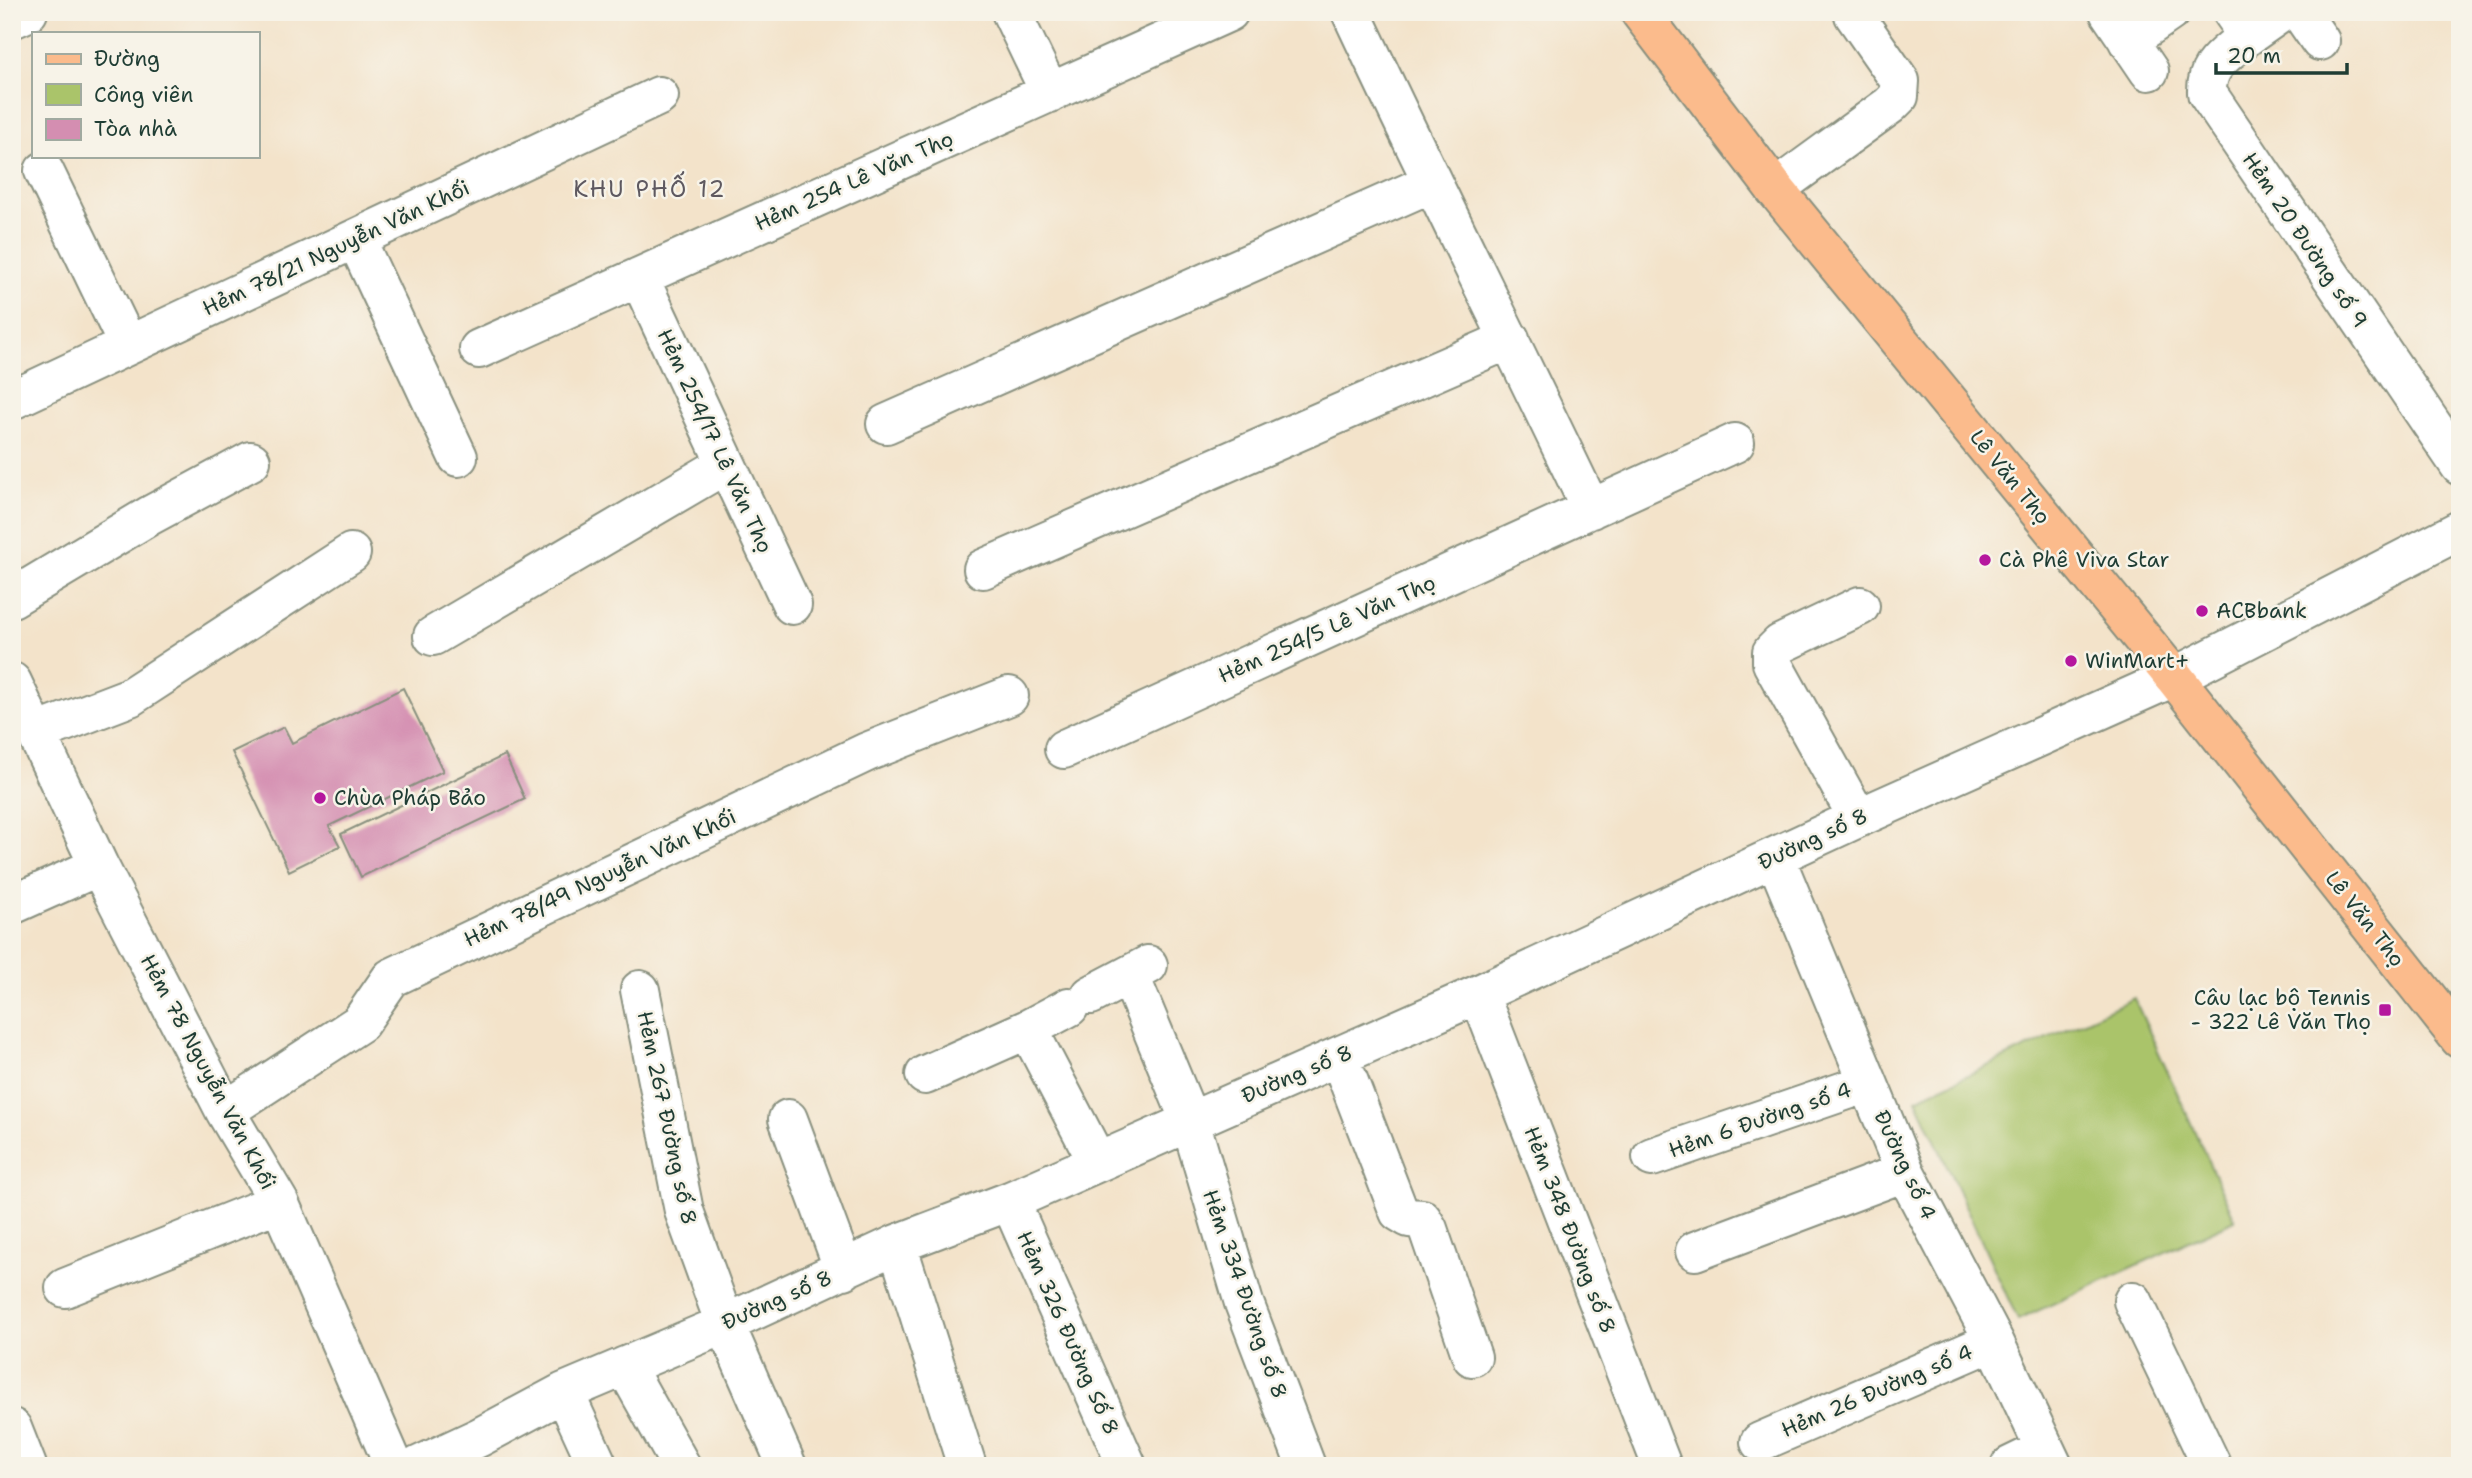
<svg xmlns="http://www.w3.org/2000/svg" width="2472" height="1478" font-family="'Shantell Sans',sans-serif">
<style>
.green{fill:#aac46a;stroke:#64804f;stroke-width:2}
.building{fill:#d48eb1}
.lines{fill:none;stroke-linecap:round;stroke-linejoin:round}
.minor-casing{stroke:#89907f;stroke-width:42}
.major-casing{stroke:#89907f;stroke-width:42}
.minor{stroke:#fff;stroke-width:38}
.major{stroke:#fbbb8c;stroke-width:38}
.poi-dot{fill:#b5179e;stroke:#f7f3e8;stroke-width:2.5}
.labels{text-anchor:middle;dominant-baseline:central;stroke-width:5;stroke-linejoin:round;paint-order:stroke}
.street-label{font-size:21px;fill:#1f3d34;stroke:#f7f3e8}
.poi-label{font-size:21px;fill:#1f3d34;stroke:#f7f3e8;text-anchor:start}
.neighbourhood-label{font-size:23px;letter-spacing:2px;fill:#5e5960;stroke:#f7f3e8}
</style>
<rect width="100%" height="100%" fill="#f7f3e8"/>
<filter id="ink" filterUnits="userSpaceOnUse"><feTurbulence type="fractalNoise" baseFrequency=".0143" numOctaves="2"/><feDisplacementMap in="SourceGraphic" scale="14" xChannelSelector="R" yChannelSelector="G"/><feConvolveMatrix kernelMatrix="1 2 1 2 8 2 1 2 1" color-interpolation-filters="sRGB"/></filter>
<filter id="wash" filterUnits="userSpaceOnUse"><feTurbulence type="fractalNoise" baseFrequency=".00686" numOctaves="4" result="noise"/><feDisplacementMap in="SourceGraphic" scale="28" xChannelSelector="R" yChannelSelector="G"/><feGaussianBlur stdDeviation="1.57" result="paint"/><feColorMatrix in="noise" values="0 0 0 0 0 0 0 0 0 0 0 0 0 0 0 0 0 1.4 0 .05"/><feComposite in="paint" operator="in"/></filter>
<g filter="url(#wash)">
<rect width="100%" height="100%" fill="#f3e3ca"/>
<path class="green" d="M2134,998l101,222 -217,100 -102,-221z"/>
<g id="blocks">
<path class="building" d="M403,688l40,83 -114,55 11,20 -51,25 -57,-119 52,-25 8,16z
M505,755l20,44 -164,78 -20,-43z"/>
</g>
</g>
<g filter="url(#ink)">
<use href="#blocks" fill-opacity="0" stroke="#89907f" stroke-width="2"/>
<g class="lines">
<defs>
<path id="minor" d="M1011,12l39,81
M1351,12c78,167 161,331 240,497
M2109,12l40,59
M2232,12l7,10 3,18c-19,17 -36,25 -35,53l253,373
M2300,12l20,29
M12,19l16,-7
M2242,40l40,-28
M2128,41l42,-29
M44,171l84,174
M1775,189l115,-84 9,-9 1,-15 -46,-66
M356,239l102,218
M639,277l153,328
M479,349l750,-337
M12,400l647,-304
M886,424l545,-241
M983,569l527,-230
M12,598l137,-82 102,-55
M433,636l293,-172
M12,682l87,184 126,245 54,91 115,264
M36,733l94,-36 221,-144
M1064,749l671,-306
M1858,818l-86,-155v-11l8,-8 80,-38
M1775,857l130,315 89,169 59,125
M12,905l87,-39
M1130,976l60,145 54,182 62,163
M640,990l44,221 41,113 62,142
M1479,994l183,472
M1091,995l57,-30
M1028,1029l69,132
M1339,1056l60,156 10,6 13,1 6,10 44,128
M925,1075l103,-46 41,-22
M225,1111l135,-88 31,-45 476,-226 142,-56
M788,1119l56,151
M1652,1157l216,-74
M1010,1201l117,265
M897,1244l70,222
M1695,1251l210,-79
M65,1288l214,-86
M2133,1301l79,165
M625,1366l56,100
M564,1392l34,74
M12,1428l15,38
M1760,1442l234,-101
M418,1466l62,-29 84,-45 161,-68 172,-80 113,-43 329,-145 140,-62 379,-176 316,-141 286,-147
M2010,1466l35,-17"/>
<path id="major" d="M1640,12l135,177 399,488 286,362"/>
</defs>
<use href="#minor" class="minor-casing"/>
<use href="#major" class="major-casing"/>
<use href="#minor" class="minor"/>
<use href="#major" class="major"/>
</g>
</g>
<g class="poi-dot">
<circle cx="1985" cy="560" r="7"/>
<circle cx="2202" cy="611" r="7"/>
<circle cx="2071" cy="661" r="7"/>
<circle cx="320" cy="798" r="7"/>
<rect x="2378" y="1003" width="14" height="14" rx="3.5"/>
</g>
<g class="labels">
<g class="street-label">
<text transform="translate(854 181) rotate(-24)">Hẻm 254 Lê Văn Thọ</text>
<text transform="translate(2305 240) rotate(56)">Hẻm 20 Đường số 9</text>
<text transform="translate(336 248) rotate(-25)">Hẻm 78/21 Nguyễn Văn Khối</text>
<text transform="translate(715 441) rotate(65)">Hẻm 254/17 Lê Văn Thọ</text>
<text transform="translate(2010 477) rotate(51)">Lê Văn Thọ</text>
<text transform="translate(1327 629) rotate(-24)">Hẻm 254/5 Lê Văn Thọ</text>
<text transform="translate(1813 839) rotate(-25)">Đường số 8</text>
<text transform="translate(600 878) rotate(-25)">Hẻm 78/49 Nguyễn Văn Khối</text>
<text transform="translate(2365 919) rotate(52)">Lê Văn Thọ</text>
<text transform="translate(208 1072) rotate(62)">Hẻm 78 Nguyễn Văn Khối</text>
<text transform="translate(1297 1074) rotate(-23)">Đường số 8</text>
<text transform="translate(667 1118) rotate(78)">Hẻm 267 Đường số 8</text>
<text transform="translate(1760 1120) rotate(-19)">Hẻm 6 Đường số 4</text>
<text transform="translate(1905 1165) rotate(65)">Đường số 4</text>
<text transform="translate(1570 1230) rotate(69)">Hẻm 348 Đường số 8</text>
<text transform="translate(1245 1294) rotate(71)">Hẻm 334 Đường số 8</text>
<text transform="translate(777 1300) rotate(-24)">Đường số 8</text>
<text transform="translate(1068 1333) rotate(66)">Hẻm 326 Đường Số 8</text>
<text transform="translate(1877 1391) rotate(-23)">Hẻm 26 Đường số 4</text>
</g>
<g class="poi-label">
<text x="1999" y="560">Cà Phê Viva Star</text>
<text x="2216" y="611">ACBbank</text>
<text x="2085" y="661">WinMart+</text>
<text x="334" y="798">Chùa Pháp Bảo</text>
<text x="2371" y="998" text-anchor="end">Câu lạc bộ Tennis<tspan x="2371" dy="24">- 322 Lê Văn Thọ</tspan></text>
</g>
<g class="neighbourhood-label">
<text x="650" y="189">KHU PHỐ 12</text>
</g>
</g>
<rect width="2472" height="1478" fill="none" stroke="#f7f3e8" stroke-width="42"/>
<rect x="32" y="32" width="228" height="126" fill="#f7f3e8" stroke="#a1aaa0" stroke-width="2"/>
<rect x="46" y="54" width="35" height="10" fill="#fbbb8c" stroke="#a1aaa0" stroke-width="2"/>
<text x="94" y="66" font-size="21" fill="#1f3d34">Đường</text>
<rect x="46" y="84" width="35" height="21" fill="#aac46a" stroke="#a1aaa0" stroke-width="2"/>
<text x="94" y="102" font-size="21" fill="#1f3d34">Công viên</text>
<rect x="46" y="119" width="35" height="21" fill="#d48eb1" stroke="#a1aaa0" stroke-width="2"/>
<text x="94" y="136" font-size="21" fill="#1f3d34">Tòa nhà</text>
<path d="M2216 63v10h131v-10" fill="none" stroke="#1f3d34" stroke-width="3.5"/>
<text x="2227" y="63" font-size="21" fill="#1f3d34" stroke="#f7f3e8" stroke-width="5" paint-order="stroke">20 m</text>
</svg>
